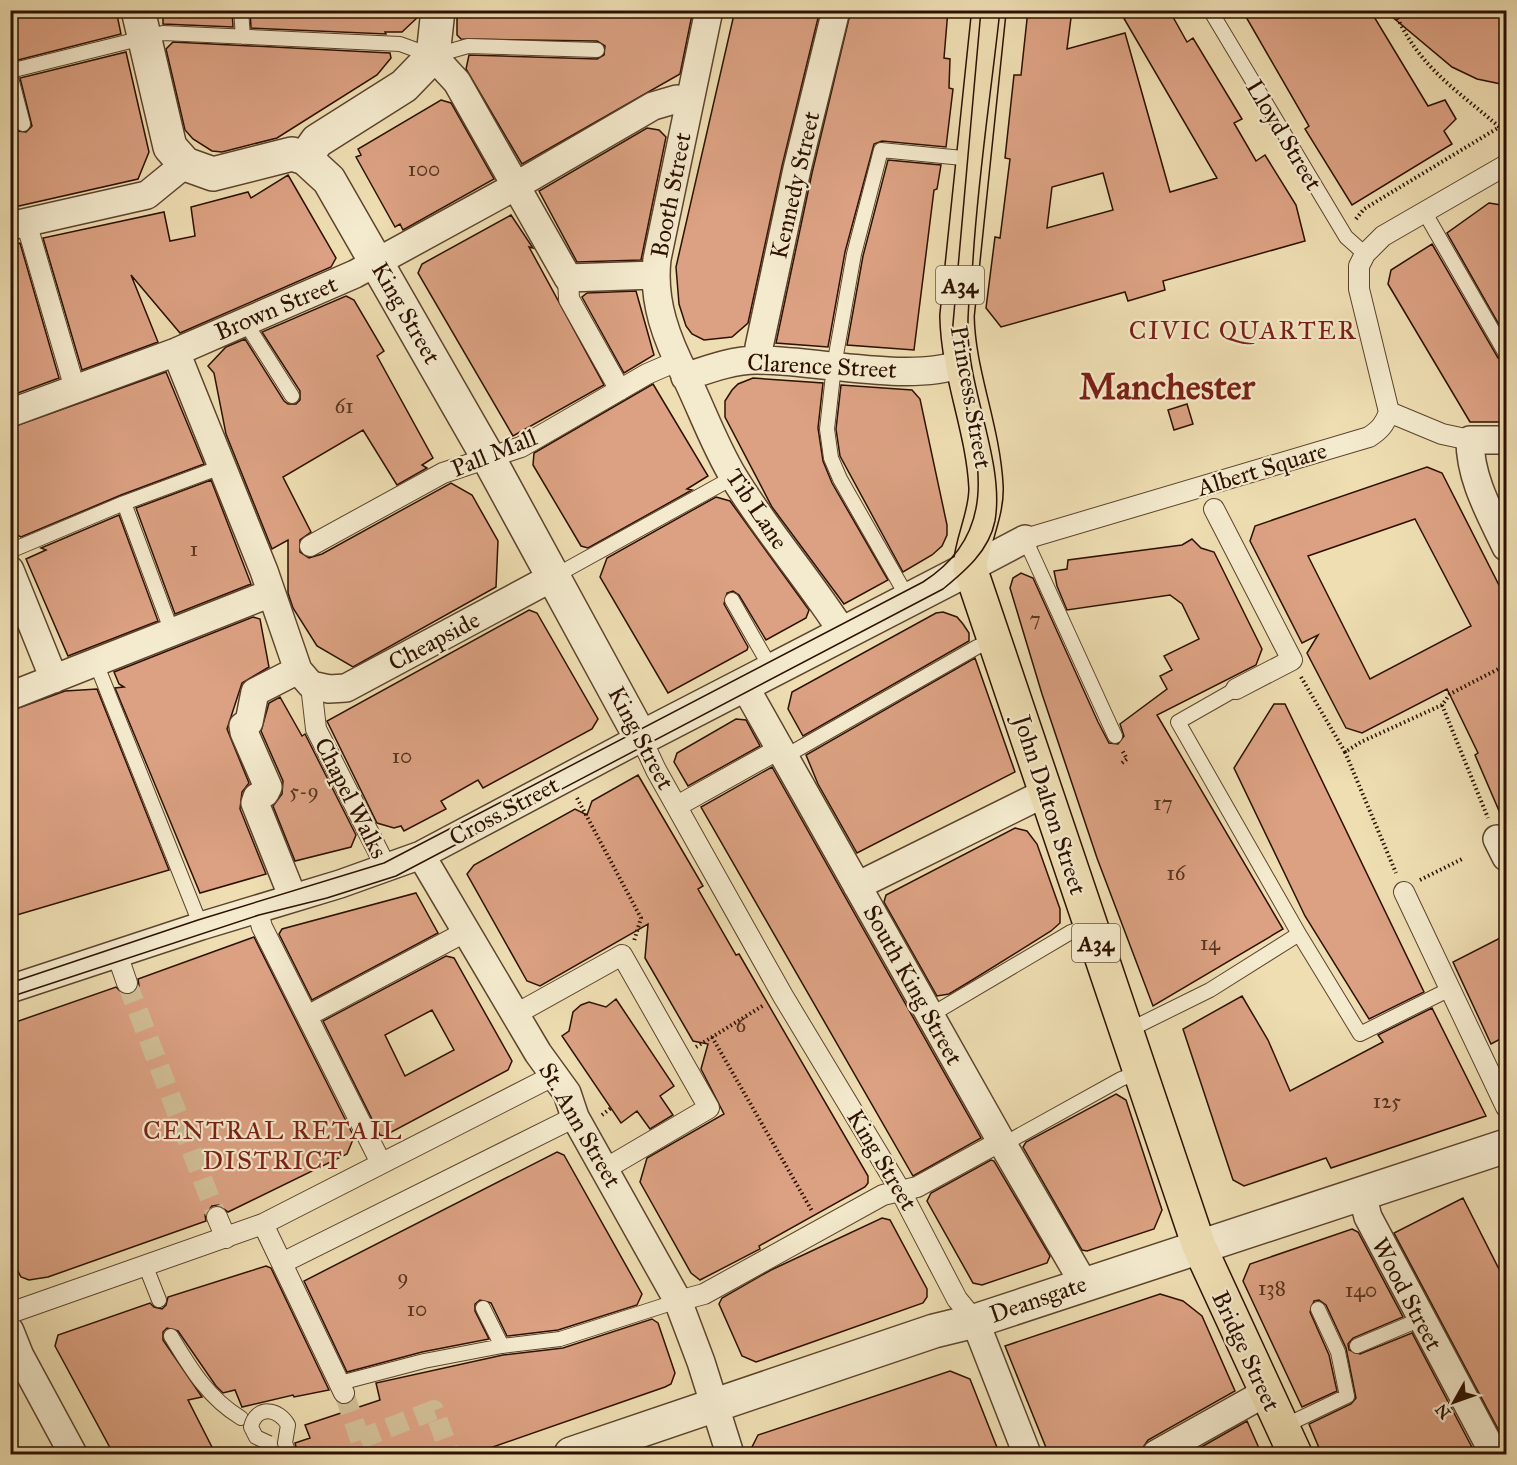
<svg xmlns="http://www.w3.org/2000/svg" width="1517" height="1465" font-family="'IM FELL Great Primer',serif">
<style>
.building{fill:#dba182;stroke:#2d1100;stroke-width:1.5;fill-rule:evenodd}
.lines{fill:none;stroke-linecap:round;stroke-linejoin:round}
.pedestrian-tunnel{stroke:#d1bf97;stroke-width:20;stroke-dasharray:20 10;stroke-linecap:butt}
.service-casing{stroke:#5d442c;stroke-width:16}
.pedestrian-casing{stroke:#5d442c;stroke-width:22}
.minor-casing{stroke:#5d442c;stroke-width:30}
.tertiary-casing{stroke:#5d442c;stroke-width:36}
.primary-casing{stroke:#2d1100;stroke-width:36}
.path{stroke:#2d1100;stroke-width:4;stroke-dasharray:1.5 3;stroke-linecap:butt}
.service{stroke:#f4eacd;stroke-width:14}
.pedestrian{stroke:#f4eacd;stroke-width:20}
.minor{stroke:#f4eacd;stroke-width:27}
.tertiary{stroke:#f4eacd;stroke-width:33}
.primary{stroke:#eedeb2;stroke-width:33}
.tram{stroke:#2d1100;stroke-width:1.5}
.service-bridge-casing{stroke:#5d442c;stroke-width:16;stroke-linecap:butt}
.service-bridge{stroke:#f4eacd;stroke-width:14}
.labels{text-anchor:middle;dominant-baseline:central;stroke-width:4.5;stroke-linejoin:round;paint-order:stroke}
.number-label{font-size:21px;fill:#583520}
.shield{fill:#f4eacd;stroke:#69523e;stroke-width:1.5}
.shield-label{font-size:22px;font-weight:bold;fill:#2d1100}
.street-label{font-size:24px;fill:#2d1100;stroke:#f4eacd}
.neighbourhood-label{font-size:26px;letter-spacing:1.5px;fill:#7a1f14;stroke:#f4eacd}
.town-label{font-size:36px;font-weight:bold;fill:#7a1f14;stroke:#f4eacd}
</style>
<rect width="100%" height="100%" fill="#eedeb2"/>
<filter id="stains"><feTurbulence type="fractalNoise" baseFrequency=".00333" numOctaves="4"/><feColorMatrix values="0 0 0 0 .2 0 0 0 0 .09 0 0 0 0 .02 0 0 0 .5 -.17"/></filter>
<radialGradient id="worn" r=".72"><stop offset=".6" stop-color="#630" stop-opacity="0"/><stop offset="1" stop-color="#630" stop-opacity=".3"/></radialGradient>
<path class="building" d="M10,10h106l5,24 -111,28z
M163,10h69l1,17 -70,-3z
M250,10h169v6l-17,16h-17l1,2 -135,-6z
M457,10h236l-13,64 -158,90 -56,-95 3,-14 128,4 7,-4 1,-9 -8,-5 -136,-2 -4,-4z
M735,10h85l-38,156 -34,157 -16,14 -28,3 -12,-6 -6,-8 -7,-22 -3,-37z
M851,10h97l-4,48 6,1 -1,29 4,1 -7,58 -64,-6 -8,3 -29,108 -17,95 -52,-4 36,-170z
M1028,10h44l-5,39 58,-16 45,159 47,-14 -98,-168h50l18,32 6,-4 49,81 -8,4 22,38 9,-6 31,50 9,36 -142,40 2,9 -37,11 -3,-9 -124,35 -15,-19 9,-71 5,1 10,-79 -5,-1 9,-83h7zM1103,173l10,37 -66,18 5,-41z
M1242,10h128l58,96 17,-6 11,19 -12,12 8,13 -100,61 -47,-76 4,-3z
M1384,10h122v75l-29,-6 -25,-12z
M173,42l217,11 1,5 -14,17 -100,63 -55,14 -10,-1 -19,-12 -8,-9 -19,-81z
M126,52l23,100 -11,27 -128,29v-96l7,19 9,1 6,-6 -12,-48z
M441,100l10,3 43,76 -91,51 -3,-6 -5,3 -39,-70 5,-2 -3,-6z
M647,128l12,2 7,7 -25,123 -64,2 -38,-71z
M888,160l53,5 -4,24 -3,1 -20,160 -67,-5 16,-89z
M288,175l48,83 -5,9 -151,66 -49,-58 27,67 -76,28 -39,-132 121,-26 6,29 25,-5 -4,-29 57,-15 3,6z
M1489,203l12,2 5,11v121l-59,-104z
M511,215l22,33 -4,-1 75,138 -91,51 -95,-163 4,-9z
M20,243l39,135 -49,18v-151z
M1432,244l66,114 8,5v59h-36l-82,-138 3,-14z
M636,291l18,64 -30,18 -42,-76 5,-4z
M346,296l8,4 30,51 -7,5 56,102 -11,7 5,3 -30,17 -34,-55 -80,47 28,55 -11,8v12l9,6 13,-4 129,-71 21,12 26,46 -2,46 -143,80 -36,-21 -24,-38 -5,-15v-53l-16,9 -46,-115 -12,-61 -6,-7 18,-19 19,-8 39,62 4,3h8l4,-4v-9l-38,-59z
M166,372l38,92 -83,31 -100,42 -6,-3 -5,-17v-89z
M753,378l70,5 -5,45 5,33 9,22 56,97 -44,24 -72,-97 -47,-90v-16l7,-11 6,-6z
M653,384l55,92 -21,13 5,1 -104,58 -7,-2 -48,-81 1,-12z
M841,385l71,5 8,9 27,126v10l-5,11 -10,9 -29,17 -63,-116 -4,-27z
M1187,404l6,20 -19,6 -6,-20z
M1427,467l15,6 64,126v228l-31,-72 3,-2 -31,-64 -85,44 -16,-5 -39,-75 11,-18 -16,8 -52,-102 5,-15zM1415,519l56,107 -101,53 -62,-123z
M211,480l40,104 -76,30 -39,-106z
M716,497l14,4 79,109 -3,8 -40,22 -27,-45 -6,-4 -6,2 -3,11 24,43 -1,3 -79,43 -68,-116 7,-19z
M119,515l39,106 -90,35 -42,-97 20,-9 -5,-2z
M1192,539l9,9 13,4 48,97 -6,16 -99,50 126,214 -130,77 -56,-148 -55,-164 -32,-106 3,-10 8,-5 12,5 65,144 11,21 9,1 6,-8 -4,-12 47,-35 -7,-13 12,-6 -8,-14 35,-17 -17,-35 -12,-9 -103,15 -10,-24 -3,-15 13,-2 1,-9 114,-15z
M529,610l8,3 61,106 -6,10 -109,59 -5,-8 -37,21 5,8 -42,22 -3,-5 -7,2 -17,-5 -50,-102z
M943,612l14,5 6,7 6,9v8l-166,95 -15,-27 4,-17 144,-79z
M253,617l7,2 9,48 -27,16 -15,46 22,54 -7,9 -2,17 26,65 -66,19 -85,-205 9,-1 -5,-3 -5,-12z
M975,658l40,114 -158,81 -39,-69 -12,-29z
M97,689l72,181 -159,47v-206l55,-20z
M280,697l22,39 3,-2 51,101 -5,12 -56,14 -22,-55 9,-12 1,-13 -22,-50 8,-28z
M1274,704h11l139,288 -55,27 -64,-103 -71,-148z
M736,719l10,1 14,26 -72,40 -14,-24 3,-9z
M772,767l209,371 -68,38 -212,-369z
M638,775l65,111 -5,3 38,66 3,-1 129,222v7l-3,4 -106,59 1,3 -60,31 -9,-7 -51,-91 7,-24 77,-44 -23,-45 7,-25 -15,-3 -48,-83 3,-34 -108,62 -13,-5 -60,-107 7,-9 101,-56 12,6 5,-14z
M1015,828l12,3 10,13 23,65v14l-9,8 -82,51 -20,12 -12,2 -53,-94 2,-7z
M416,893l22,40 -126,67 -33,-66 3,-5z
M1506,935v101l-15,8 -38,-82z
M254,937l100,200 -7,17 -119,58 -9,-7 -7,1 -7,9 1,6 -158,56 -19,3 -8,-3 -11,-20v-233l106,-37 8,8 7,-1 8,-8 -1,-7z
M446,956l8,2 58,103 -4,9 -124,66 -4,-1 -57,-114zM432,1010l22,40 -49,26 -20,-41z
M1242,996l26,44 22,51 93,-49 -5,-7 54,-27 54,108 -155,52 -5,-10 -82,28 -11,-6 -50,-151z
M616,999l58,87 -14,10 13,19 -23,14 -13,-18 -16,12 -59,-87 7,-5 4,-19 8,-7 8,-3 17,5z
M1116,1094l10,6 36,110 -8,19 -67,22 -5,-1 -59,-103 3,-5z
M557,1152l7,3 78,139 -5,11 -79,25 -51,6 -16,-33 -11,-3 -5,4v7l14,28 -67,13 -75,20 -43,-91z
M991,1160l3,1 56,95 -3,7 -65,22 -9,-2 -46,-82 4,-8z
M1463,1198l43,85v161l-112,-211z
M882,1218l8,2 37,69v8l-4,6 -167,59 -14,-6 -23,-52 3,-6 49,-28z
M1352,1229l6,3 45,85 -50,21 -5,6 1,6 11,4 52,-21 64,122h-154l-13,-31 42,-20 5,-6 -10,-50 -20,-43 -7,-5 -5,1 -4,11 19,43 8,36 -35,16 -59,-126 7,-17z
M266,1266l5,2 58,122 -35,7 -1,-2 -51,12 -7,-17 -12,3 -7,-7 -38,-55 -11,-3 -4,4v8l39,57 -14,3 28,55h-102l-59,-109 3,-11 92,-32 4,4 8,2 4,-4 2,-8z
M1160,1294l23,7 19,15 33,75 -87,49 -6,9 -10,6h-83l-44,-109z
M652,1319l6,4 17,50 -4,11 -6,3 -195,68h-172l-3,-12 15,-5 -5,-13 75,-25 -4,-17 127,-28 60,-7z
M950,1371l20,8 30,76h-252l10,-20z
M1247,1421l15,34h-73v-1z"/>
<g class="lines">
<path class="pedestrian-tunnel" d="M127,983l90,234
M344,1393l21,61
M360,1439l74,-29 16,44"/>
<defs>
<path id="service" d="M241,10l2,27
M1210,10l136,227 19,17
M10,71l153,-38 237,11 33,12 35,-10 129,4
M10,74l13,50
M1425,213l81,141
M245,322l47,74
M124,503l48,129
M1025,539l90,197
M10,551l114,-48 97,-36
M553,577l181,-100
M908,598l-68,-119 -9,-21 -4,-29 7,-63 20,-112 27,-104 92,9
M732,600l40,70
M96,663l105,263
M1236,689l-58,33 121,212 61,100 90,-45
M784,757l193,-110 18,-7
M929,1016l142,-84 19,-7
M1127,1031l83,-41 89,-56
M1001,1141l12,-2 108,-60 20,-7
M146,1267l13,33
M483,1308l19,38
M171,1336c20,33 37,62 70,82
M1357,1346l64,-27
M340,1383l84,-22 78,-15 58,-7 118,-38
M1282,1427l65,-31 -9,-44 -20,-43"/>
<path id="pedestrian" d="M26,222l49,167
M568,278l1,21 51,91
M1389,412l53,22 28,6
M1214,509l78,151 -56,29
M1025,539l344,-102c11,-7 16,-13 20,-25l-30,-123v-23l6,-12 18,-18 123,-71
M310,546l133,-73 78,-26 126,-73 30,-13
M311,685l5,44 71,140
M641,738l15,32 127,226 117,194 57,109 18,22
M677,806l102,-57
M1404,892l102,215
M257,909l5,18 119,236
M117,954l10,29
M516,1014l106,-59 87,153 -104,61
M307,1016l160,-85
M217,1217l9,21
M263,1224l81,169
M282,1263l293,-146
M678,1301l26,-7 179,-99 34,-8 84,-46
M10,1313l253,-89 290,-148"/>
<path id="minor" d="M709,10l-52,249c-5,43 10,81 29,118 16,33 28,67 47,99 33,55 76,103 110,157
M433,56l24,26 111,196 87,-3
M10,226l137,-31 38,-31
M176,352l88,219 34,99 13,15 18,4 17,-1 207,-111
M759,360v-13l38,-178 39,-159
M685,377c24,-8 48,-17 72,-17 59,0 151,23 204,4
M10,413l166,-61 179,-78 150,-82 148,-86 24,-7 13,2
M1506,440h-36c0,39 20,73 36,107
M970,568l55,-29
M10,570l44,109
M744,685l257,456 83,143
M10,696l261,-103
M1497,839l9,18
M421,855l117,198 29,40 8,24 103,184 23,61 29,92
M857,886l188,-93
M293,898l-38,-95 2,-6 8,-4 3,-6 -24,-55 -1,-6 6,-4 6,-30 43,-22
M10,989l191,-63 139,-42 81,-29 220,-117
M1362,1194l6,23 126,237
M975,1321l52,133
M10,1331l10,25 53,98
M1156,1454l109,-61"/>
<path id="tertiary" d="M138,10l32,137 15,17 28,10 79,-20 13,4 24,22 160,279 152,279 329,-170
M305,158l12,-17 87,-55 29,-30 5,-46
M571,1454l363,-123 41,-10 531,-175"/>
<path id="primary" d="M989,10l-32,306c1,58 26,112 29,171 1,27 -14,53 -16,81l229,678 96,208"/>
</defs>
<use href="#service" class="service-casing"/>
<use href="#pedestrian" class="pedestrian-casing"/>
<use href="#minor" class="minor-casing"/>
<use href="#tertiary" class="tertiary-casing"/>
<use href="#primary" class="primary-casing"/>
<path class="path" d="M1394,10c25,60 67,82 112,123
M1356,219l8,-10 142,-86
M1301,677l44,75 16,-10 81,-37 8,-11 56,-29
M1442,705l46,113
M1345,752l51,121
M1122,763l5,-4 -5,-9
M577,798l64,120 -7,23
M1420,880l42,-21
M712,1037l100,174
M696,1047l68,-42
M602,1115l9,-7"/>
<use href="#service" class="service"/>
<use href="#pedestrian" class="pedestrian"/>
<use href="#minor" class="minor"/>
<use href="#tertiary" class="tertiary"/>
<use href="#primary" class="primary"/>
<path class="tram" d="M10,983l188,-63 186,-57 539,-281c96,-61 40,-159 29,-247l29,-325
M10,997l249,-82 68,-17 69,-22 547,-287c22,-18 46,-38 52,-68 10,-57 -26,-129 -27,-189 -1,-24 3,-48 5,-72 5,-84 18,-166 27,-250"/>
<defs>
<path id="service-bridge" d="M269,1443l-13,-6 -5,-10c5,-22 28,-19 37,-2l-3,18 4,11"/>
</defs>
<use href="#service-bridge" class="service-bridge-casing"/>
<use href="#service-bridge" class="service-bridge"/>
</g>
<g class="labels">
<g class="number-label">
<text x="424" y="169">100</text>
<text x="344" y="406">61</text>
<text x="194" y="549">1</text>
<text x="1035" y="619">7</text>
<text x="402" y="756">10</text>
<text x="304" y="791">5-9</text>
<text x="1163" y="803">17</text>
<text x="1176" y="873">16</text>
<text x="1210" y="943">14</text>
<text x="741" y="1025">6</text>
<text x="1387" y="1101">125</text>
<text x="403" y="1277">9</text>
<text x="1272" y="1288">138</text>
<text x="1361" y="1290">140</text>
<text x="417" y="1309">10</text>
</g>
<g class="shield">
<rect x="936" y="266" width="48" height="38" rx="4.5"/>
<rect x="1072" y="924" width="48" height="38" rx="4.5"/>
</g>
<g class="shield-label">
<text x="960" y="285">A34</text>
<text x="1096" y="943">A34</text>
</g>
<g class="street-label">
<text transform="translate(1284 135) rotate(59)">Lloyd Street</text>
<text transform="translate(795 185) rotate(-77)">Kennedy Street</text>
<text transform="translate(671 195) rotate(-79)">Booth Street</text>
<text transform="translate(276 308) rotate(-23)">Brown Street</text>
<text transform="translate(406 313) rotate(60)">King Street</text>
<text transform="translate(822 366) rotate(3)">Clarence Street</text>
<text transform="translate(971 397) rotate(80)">Princess Street</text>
<text transform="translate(494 453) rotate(-22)">Pall Mall</text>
<text transform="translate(1262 469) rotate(-17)">Albert Square</text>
<text transform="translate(757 509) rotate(56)">Tib Lane</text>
<text transform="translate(434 641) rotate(-28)">Cheapside</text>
<text transform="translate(641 738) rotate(62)">King Street</text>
<text transform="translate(351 798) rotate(63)">Chapel Walks</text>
<text transform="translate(1050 805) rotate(72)">John Dalton Street</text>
<text transform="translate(504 811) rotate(-28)">Cross Street</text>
<text transform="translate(913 985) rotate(61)">South King Street</text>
<text transform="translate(580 1125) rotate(60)">St. Ann Street</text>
<text transform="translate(882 1160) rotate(59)">King Street</text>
<text transform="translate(1407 1294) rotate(62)">Wood Street</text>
<text transform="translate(1038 1299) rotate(-19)">Deansgate</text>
<text transform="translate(1246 1351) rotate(65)">Bridge Street</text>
</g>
<g class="neighbourhood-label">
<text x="1243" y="330">CIVIC QUARTER</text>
<text x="273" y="1130">CENTRAL RETAIL<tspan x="273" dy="30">DISTRICT</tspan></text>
</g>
<g class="town-label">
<text x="1167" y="387">Manchester</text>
</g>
</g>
<rect width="1517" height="1465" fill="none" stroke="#eedeb2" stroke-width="36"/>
<rect x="12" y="12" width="1493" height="1441" fill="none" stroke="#2d1100" stroke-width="3"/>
<rect x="18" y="18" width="1481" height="1429" fill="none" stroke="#2d1100" stroke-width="1.5"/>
<g transform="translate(1454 1402) rotate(230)" stroke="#f4eacd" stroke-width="4.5" paint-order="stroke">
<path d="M0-4.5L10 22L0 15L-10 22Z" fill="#2d1100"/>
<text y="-9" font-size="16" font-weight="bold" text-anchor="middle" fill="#2d1100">N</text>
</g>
<rect width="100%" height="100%" filter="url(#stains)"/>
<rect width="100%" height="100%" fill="url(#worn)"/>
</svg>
